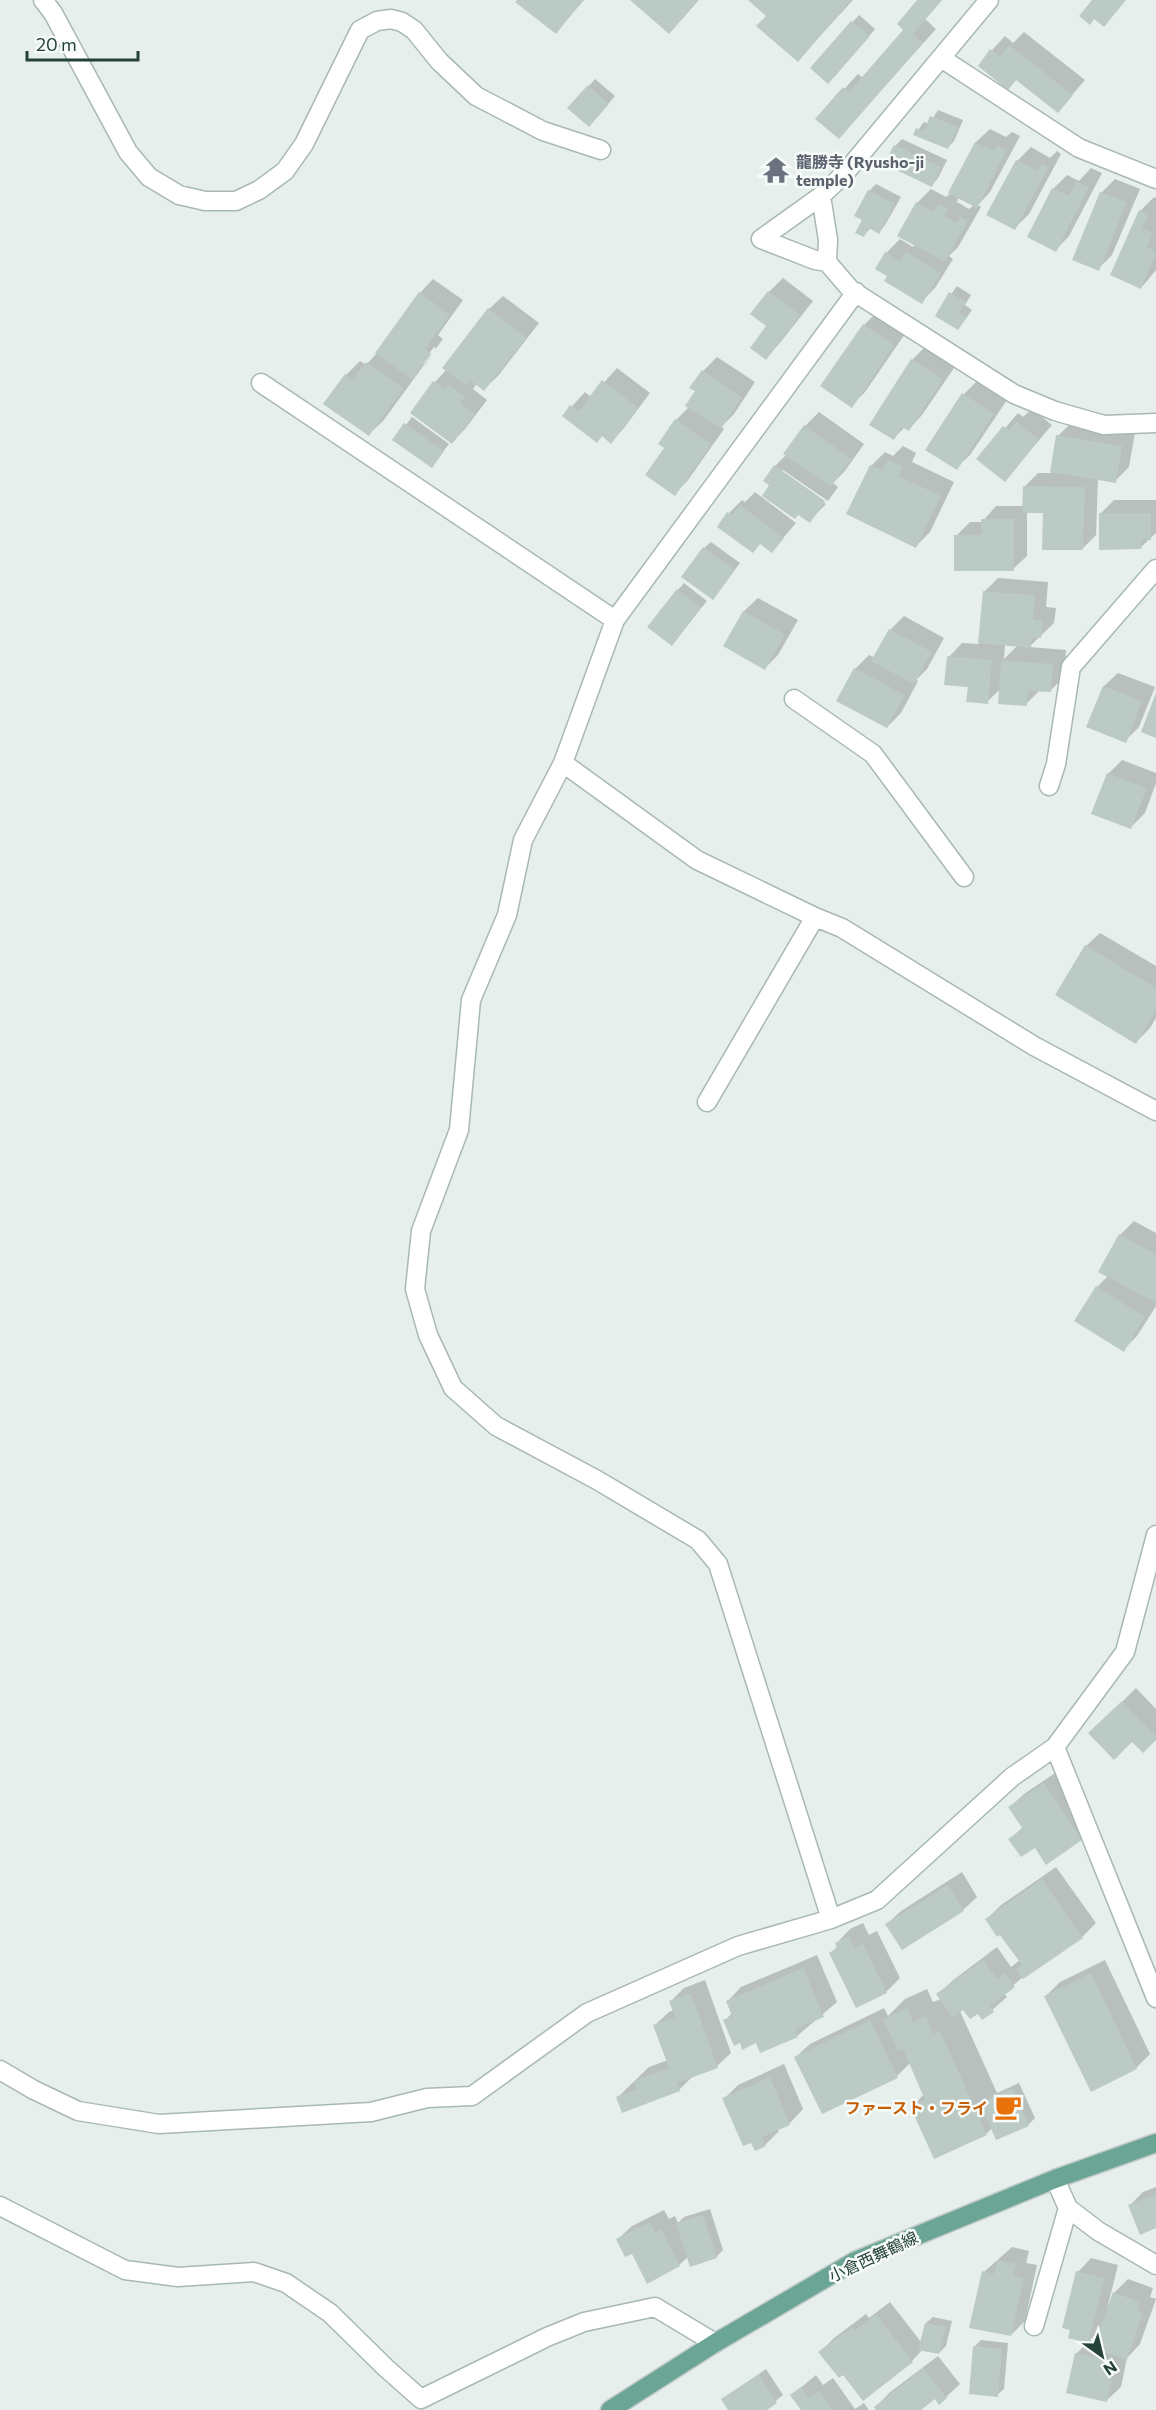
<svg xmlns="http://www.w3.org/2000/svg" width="1156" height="2410" font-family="Commissioner,'Noto Sans JP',sans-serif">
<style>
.shadow{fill:#0003;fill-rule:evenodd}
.building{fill:#bbcac4}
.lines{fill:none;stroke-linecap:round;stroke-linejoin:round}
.minor-casing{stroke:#a8b8b2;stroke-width:21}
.major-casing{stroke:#c2cac8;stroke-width:21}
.minor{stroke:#fff;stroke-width:18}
.major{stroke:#6aa596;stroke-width:18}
.labels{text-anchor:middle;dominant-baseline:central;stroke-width:5;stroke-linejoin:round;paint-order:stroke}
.worship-label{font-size:16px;font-weight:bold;fill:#5b616d;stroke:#f7fbf9;text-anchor:start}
.food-label{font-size:16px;font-weight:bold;fill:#c56008;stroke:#f7fbf9;text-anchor:end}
.street-label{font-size:16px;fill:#24423a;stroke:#f7fbf9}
</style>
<rect width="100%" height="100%" fill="#e6efeb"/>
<path class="shadow" d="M519,0h65l-28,32z
M750,0h103l-55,60 -30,-45z
M919,0h23l-17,19 11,10 -97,108 -22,-18 41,-45 5,4 42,-48z
M859,15l16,14 -40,47 -23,-8z
M1024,32l61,48 -27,31 -41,-32 -9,9 -16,-38 13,-14 8,7z
M595,79l20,17 -19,22 -7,-32z
M938,110l25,10 -9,21 -6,6 -33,-13 9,-12 5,2z
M990,129l16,8 6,-5 8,4 -30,56 -12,13 3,2 -23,40 -9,9 4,3 -18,29 -14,14 -32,-27 -3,-22 14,-14 13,8 3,-3 1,-41 14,-14 15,8 5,-4 25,-51zM959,197l15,8 -5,4 -12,-7z
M902,139l45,21 -9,18 -6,7 -46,-22 9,-17z
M1031,147l19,11 7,-7 4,3 -32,60 -14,14 2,-67z
M1091,168l11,5 -33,63 -13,14 -27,-13 24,-48 14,-14 12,6z
M1115,179l25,10 -28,66 -14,14 -24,-10 28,-67z
M876,184l25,13 -16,28 -6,7 -8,-4 -7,7 5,-44z
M1154,197l2,1v72l-15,18 -1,-77z
M783,278l30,23 -34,43 -13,14 3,-66z
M433,279l30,21 -25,35 5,4 -60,82 -14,13 -43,-31 20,-28 14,-14 6,4 11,-12 43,-60zM434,347l2,1 -11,17 -3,-2z
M957,286l14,9 -6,10 7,5 -14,19 -21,-14z
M503,296l36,27 -41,53 -14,13 -7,-6 -4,6 14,11 -22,29 -13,13 -40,-30 23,-30 12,-13 42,-60z
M878,311l29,20 -42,61 -14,14 13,-81z
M926,346l30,19 -34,50 -13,14 -4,-2 -11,11 -23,-14 41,-64z
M717,357l38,25 -21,32 -13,13 3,2 -36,51 -13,14 -9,-46 -6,-5 16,-23 13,-13 9,-16 5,-20z
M617,368l33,25 -26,35 -13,14 -9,-7 -38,-20 21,-23 6,5z
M977,381l30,19 -37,55 -14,13 8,-74z
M1032,409l20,16 -47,55 -26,-21 39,-46 5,4z
M819,412l45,32 -20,28 -11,11 5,4 -10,14 -45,-31 -2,2 45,32 -17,17 -37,-36 3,-19 12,-12 18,-28z
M412,417l37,27 -18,23 -37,-27z
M1072,422l63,10 -6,35 -14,14 -17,-3 -2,57 -14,14 -38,-37h-17v44l-14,13 -57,-33 14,-14h12l14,-16h28v-19l14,-14h13l7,-37z
M903,446l13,7 -4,9 42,20 -24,50 -14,14 -45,-80 14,-14 8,4z
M755,492l41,31 -24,28 -43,-38 13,-13 3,2z
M1114,500h42v33l-15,14 -41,-33z
M711,542l29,21 -27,35 -9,-50z
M998,578l50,4 -2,25 10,1 -2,15 -25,24 37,3 -2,27 -14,14 -10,-1 -14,14 -26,-15 -13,13 -17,-17 -21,-28 13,-14 17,1 5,-52zM1005,644l13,1 -14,14z
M684,583l23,18 -35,43 6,-54z
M758,598l40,22 -20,35 -13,13 -40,-22 19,-35z
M904,616l40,22 -17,31 -11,11 2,1 -17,32 -14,14 -32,-58 14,-14 6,3 15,-28z
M1118,673l37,14 -16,40 -14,14 -37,-14 16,-41z
M1122,760l34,13v10l-11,30 -14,14 -23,-53z
M1100,933l56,33v52l-6,10 -14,14 -50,-96z
M1134,1221l22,12v73l-19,30 -14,14 -26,-63 11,-11 12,-41z
M1136,1688l20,21v29l-24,2 -41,-7z
M1058,1771l37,54 -14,14 -46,7 -25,-7 13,-12 -13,-20 14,-13z
M1056,1867l40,56 -14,14 -59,40 -19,16 3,4 -24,21 -5,-6 -14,-4 -4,3 37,82 22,-10 16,35 -7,7 -36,3 -6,6 -74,-27 12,-13 -14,-31 -13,13 -101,-19 14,-13 74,-36 4,8 17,-17 22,-10 6,13 8,-3 -3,-4 14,-14 45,-34 14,20 9,-7 -33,-41 14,-14z
M962,1872l15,25 -14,13 -76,14 14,-13z
M863,1923l6,12 8,-4 23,47 -14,14 -29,14 -26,-53 7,-7 -1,-3 13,-14z
M817,1955l20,47 -40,34 -72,-15 7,-8 -4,-12 13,-14z
M1105,1960l45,94 -14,14 -45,22 -45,-94 14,-14z
M705,1980l26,73 -14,13 -24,10 -14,14 -61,7 31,-30 19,-7 -13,-35 14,-13 5,-2 -3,-9 13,-13z
M784,2064l19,45 -13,14 -13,6 2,2 -14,14 -41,-46 14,-14z
M1156,2187v40l-26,-22 13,-13z
M710,2209l13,41 -7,7h-28l-9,8 -61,-26 14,-13 32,-16 5,9 6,-3 3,7 6,-6z
M1012,2247l17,4 -3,12 11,2 -12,56 -14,14 -27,-63z
M1091,2258l27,7 -10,40 2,1 4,-13 14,-14 25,9 -3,9 6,2 -16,45 -13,14 -6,29 -14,13 -31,-46 12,-12 -18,-5 8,-65zM1102,2327l-5,15 -7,-2z
M890,2302l31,40 5,-19 7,-6 19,4 -6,25 -7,7 -16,-4 -11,12 -69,12 -23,-21 14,-14 32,-24 3,4z
M981,2340l27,3 -4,46 -7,6 -23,-48z
M938,2356l22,28 -14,13h-11l-16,13h-41l-2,-3 13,-14z
M766,2369l17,26 -19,15h-34l-7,-11z
M816,2375l7,10 10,-7 22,31 9,-6 5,7h-67l-10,-15z"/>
<path class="building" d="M517,0h66l-27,34 -41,-32z
M630,0h69l-30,34z
M748,0h103l-53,62 -42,-36 10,-10z
M917,0h25l-29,34 10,9 -84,96 -24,-20 28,-32 6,5 54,-62 -6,-6z
M1092,0h34l-22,27 -10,-8 -4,6 -11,-9z
M851,21l19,15 -42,48 -18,-16z
M1009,45l64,50 -15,18 -42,-33 -8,10 -30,-24 12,-17 10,7z
M588,85l21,19 -20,23 -22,-19z
M930,116l28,11 -10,22 -35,-14 3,-7 8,3z
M975,142l19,9 3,-6 10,5 -30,58 -29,-15z
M894,145l47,22 -9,20 -48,-23z
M1016,160l22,11 4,-7 6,4 -33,62 -29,-15z
M1076,181l13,6 -33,65 -29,-15 25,-49 17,8z
M868,190l27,14 -16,30 -10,-6 -5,9 -9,-4 7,-13 -8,-4z
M1100,192l27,10 -28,69 -27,-11z
M916,202l18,10 4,-8 10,5 -4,7 13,7 3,-7 8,5 -23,41 -48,-26z
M1139,210l10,4 -7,14 11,5 -6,14 9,5 -15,37 -31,-14z
M885,252l15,9 6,-9 35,21 -19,31 -38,-23 3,-5 -12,-7z
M768,291l32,24 -34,45 -16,-12 16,-22 -16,-12z
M419,292l31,23 -25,34 6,5 -19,25 -37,-26z
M949,292l17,10 -7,10 8,5 -9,13 -23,-14z
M488,308l38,30 -42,53 -13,-10 -4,5 -25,-18z
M863,324l31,21 -42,63 -32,-22z
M911,359l32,20 -34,52 -7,-4 -8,13 -25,-15z
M366,362l38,26 -35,48 -46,-32 22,-30 8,5z
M702,370l40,27 -21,32 -36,-23 10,-15 -6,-3z
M602,380l36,28 -27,36 -9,-8 -5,7 -35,-27 8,-11 9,6z
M433,381l11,8 4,-5 17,13 -5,6 15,11 -23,30 -42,-31z
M962,393l32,21 -37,56 -32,-20z
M675,419l36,25 -36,52 -30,-21 19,-27 -6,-4z
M1017,421l22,19 -34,42 -29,-23 27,-33 6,4z
M404,423l40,28 -12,17 -40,-28z
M804,425l47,34 -20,28 -48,-33z
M1056,435l66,11 -6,37 -66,-11z
M888,459l15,8 -4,9 42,20 -25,52 -70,-34 24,-49 12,5z
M774,465l51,36 -15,22 -12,-8 -3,4 -33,-23 7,-11 -6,-4z
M1023,486l62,1 -2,63h-41l1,-37h-21z
M740,505l44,33 -12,15 -12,-9 -7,9 -36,-26 10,-15 5,3z
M1099,513h52v27h-9l-1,9 -42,1z
M981,519h33v52h-60v-36h27z
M703,547l32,23 -22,30 -32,-23z
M677,589l24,19 -29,38 -25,-19z
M983,591l52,4 -2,25 10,1 -2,17h-9l-1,10 -53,-5z
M743,611l42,23 -20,36 -42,-24z
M889,629l43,23 -18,32 -43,-23z
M947,656l45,4 -4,44 -22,-2 2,-15 -24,-2z
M1001,660l52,4 -2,28 -23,-1 -1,15 -29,-2z
M854,668l51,27 -18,33 -51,-27z
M1103,686l39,15 -16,42 -40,-16z
M1156,693v45l-15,-6z
M1107,773l40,15 -16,41 -40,-15z
M1085,945l71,43v23l-20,33 -81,-49z
M1119,1234l37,20v49l-58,-31z
M1096,1286l49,31 -21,35 -50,-31z
M1122,1701l34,35v4l-13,13 -11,-11 -18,18 -26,-27z
M1044,1783l38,57 -36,25 -11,-17 -14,9 -13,-18 15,-10 -15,-22z
M1042,1879l41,59 -60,41 -7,-10 6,-4 -22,-30 -3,2 -12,-18z
M948,1885l16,26 -62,39 -17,-26z
M849,1936l6,12 8,-4 24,49 -31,15 -27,-55 8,-5 -2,-5z
M983,1960l14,19 8,-6 10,14 -25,19 4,6 -12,8 -4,-6 -8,5 -7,-9 -10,8 -17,-24z
M803,1968l21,49 -29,12 3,8 -38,16 -4,-10 -14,7 -2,-7 -6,3 -11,-26 9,-4 -6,-15z
M1091,1973l46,96 -46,23 -47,-96z
M691,1993l27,75 -41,15 3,8 -58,22 -6,-16 21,-8 -3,-8 35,-13 -16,-43 22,-8 -6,-16z
M907,2008l6,14 13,-6 7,18 7,-3 47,104 -53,24 -24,-53 15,-6 -22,-51 -5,2 -15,-32z
M870,2020l28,58 -76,36 -28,-57z
M770,2077l20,48 -28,12 4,9 -11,5 -4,-8 -8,3 -21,-48z
M1013,2088l16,38 -33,14 -16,-37z
M1156,2194v34l-16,7 -12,-30z
M703,2215l14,43 -27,9 -14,-44z
M650,2222l5,10 6,-3 19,37 -33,18 -15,-30 -7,3 -9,-18z
M997,2260l19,4 -3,12 11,3 -13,57 -42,-8 13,-57 12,3z
M1076,2271l29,7 -17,65 -20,-5 2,-8 -8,-2z
M1113,2292l27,10 -3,9 6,2 -16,47 -34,-12z
M876,2314l37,48 -50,39 -20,-26 -4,3 -21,-26 34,-25 3,3z
M925,2323l21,4 -7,27 -21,-4z
M973,2346l29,3 -4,48 -29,-3z
M1075,2353l41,9 -9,40 -41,-9z
M923,2368l24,30 -8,7 -4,-6 -14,11h-45l-2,-3z
M759,2374l18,29 -10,7h-39l-7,-11z
M801,2387l8,11 10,-7 13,19h-31l-11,-15z"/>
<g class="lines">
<defs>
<path id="minor" d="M43,0l10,13 75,139 21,25 30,18 26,6h31l23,-11 26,-19 19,-27 56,-114 17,-9 14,-2 11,3 12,8 25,31 37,35 67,35 58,19
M941,58l138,90 77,31
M821,196l7,44 -1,22 -12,-2 -54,-21 60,-43 24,-23 144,-173
M827,262l24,28 163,104 41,17 49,14 52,-2
M261,383l354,237
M794,699l79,55 91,123
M563,763l134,97 118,57 27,11 192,118 122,65
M1049,786l7,-22 15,-97 85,-98
M707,1102l108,-185
M1055,1747l101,251
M831,1919l46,-19 135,-123 43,-30 70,-95 31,-117
M0,2070l34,20 44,21 81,13 212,-12 56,-14 45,-2 115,-83 151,-67 93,-27 -113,-355 -20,-24 -101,-60 -101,-54 -43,-38 -25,-53 -13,-46 6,-58 38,-101 12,-130 36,-85 16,-75 40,-77 52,-143 241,-328
M1055,2179l13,29 30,23 58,34
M0,2206l125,64 53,7 76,-5 32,11 44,30 56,55 35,31 126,-62 37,-15 71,-15 60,36
M1034,2326l34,-118"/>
<path id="major" d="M610,2410l105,-67 140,-82 200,-82 101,-36"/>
</defs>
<use href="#minor" class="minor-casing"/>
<use href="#major" class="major-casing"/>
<use href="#minor" class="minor"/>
<use href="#major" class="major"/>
</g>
<defs>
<symbol id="temple-bare" viewBox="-9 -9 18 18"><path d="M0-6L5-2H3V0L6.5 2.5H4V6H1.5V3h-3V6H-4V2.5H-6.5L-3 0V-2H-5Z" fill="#6b7280" stroke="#f7fbf9" stroke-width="2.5" paint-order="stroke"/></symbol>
<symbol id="cafe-bare" viewBox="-9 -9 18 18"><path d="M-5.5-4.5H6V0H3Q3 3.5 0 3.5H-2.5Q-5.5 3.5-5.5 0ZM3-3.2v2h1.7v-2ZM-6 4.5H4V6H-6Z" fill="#e8710a" stroke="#f7fbf9" stroke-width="2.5" paint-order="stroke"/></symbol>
</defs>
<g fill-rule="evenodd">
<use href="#temple-bare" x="757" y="151" width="38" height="38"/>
<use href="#cafe-bare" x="989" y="2088" width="38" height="38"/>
</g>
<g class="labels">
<g class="worship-label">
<text x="796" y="161">龍勝寺 (Ryusho-ji<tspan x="796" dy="18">temple)</tspan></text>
</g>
<g class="food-label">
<text x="988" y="2107">ファースト・フライ</text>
</g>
<g class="street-label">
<text transform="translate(873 2256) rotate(-25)">小倉西舞鶴線</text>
</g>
</g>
<g transform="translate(1102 2356) rotate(146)" stroke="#f7fbf9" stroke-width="4.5" paint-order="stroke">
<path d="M0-4.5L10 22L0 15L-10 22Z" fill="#24423a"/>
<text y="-9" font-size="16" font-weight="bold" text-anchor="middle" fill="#24423a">N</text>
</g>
<path d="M27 51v9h111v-9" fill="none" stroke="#24423a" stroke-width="3"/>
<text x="36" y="51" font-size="18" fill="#24423a" stroke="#f7fbf9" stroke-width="4.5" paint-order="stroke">20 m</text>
</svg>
